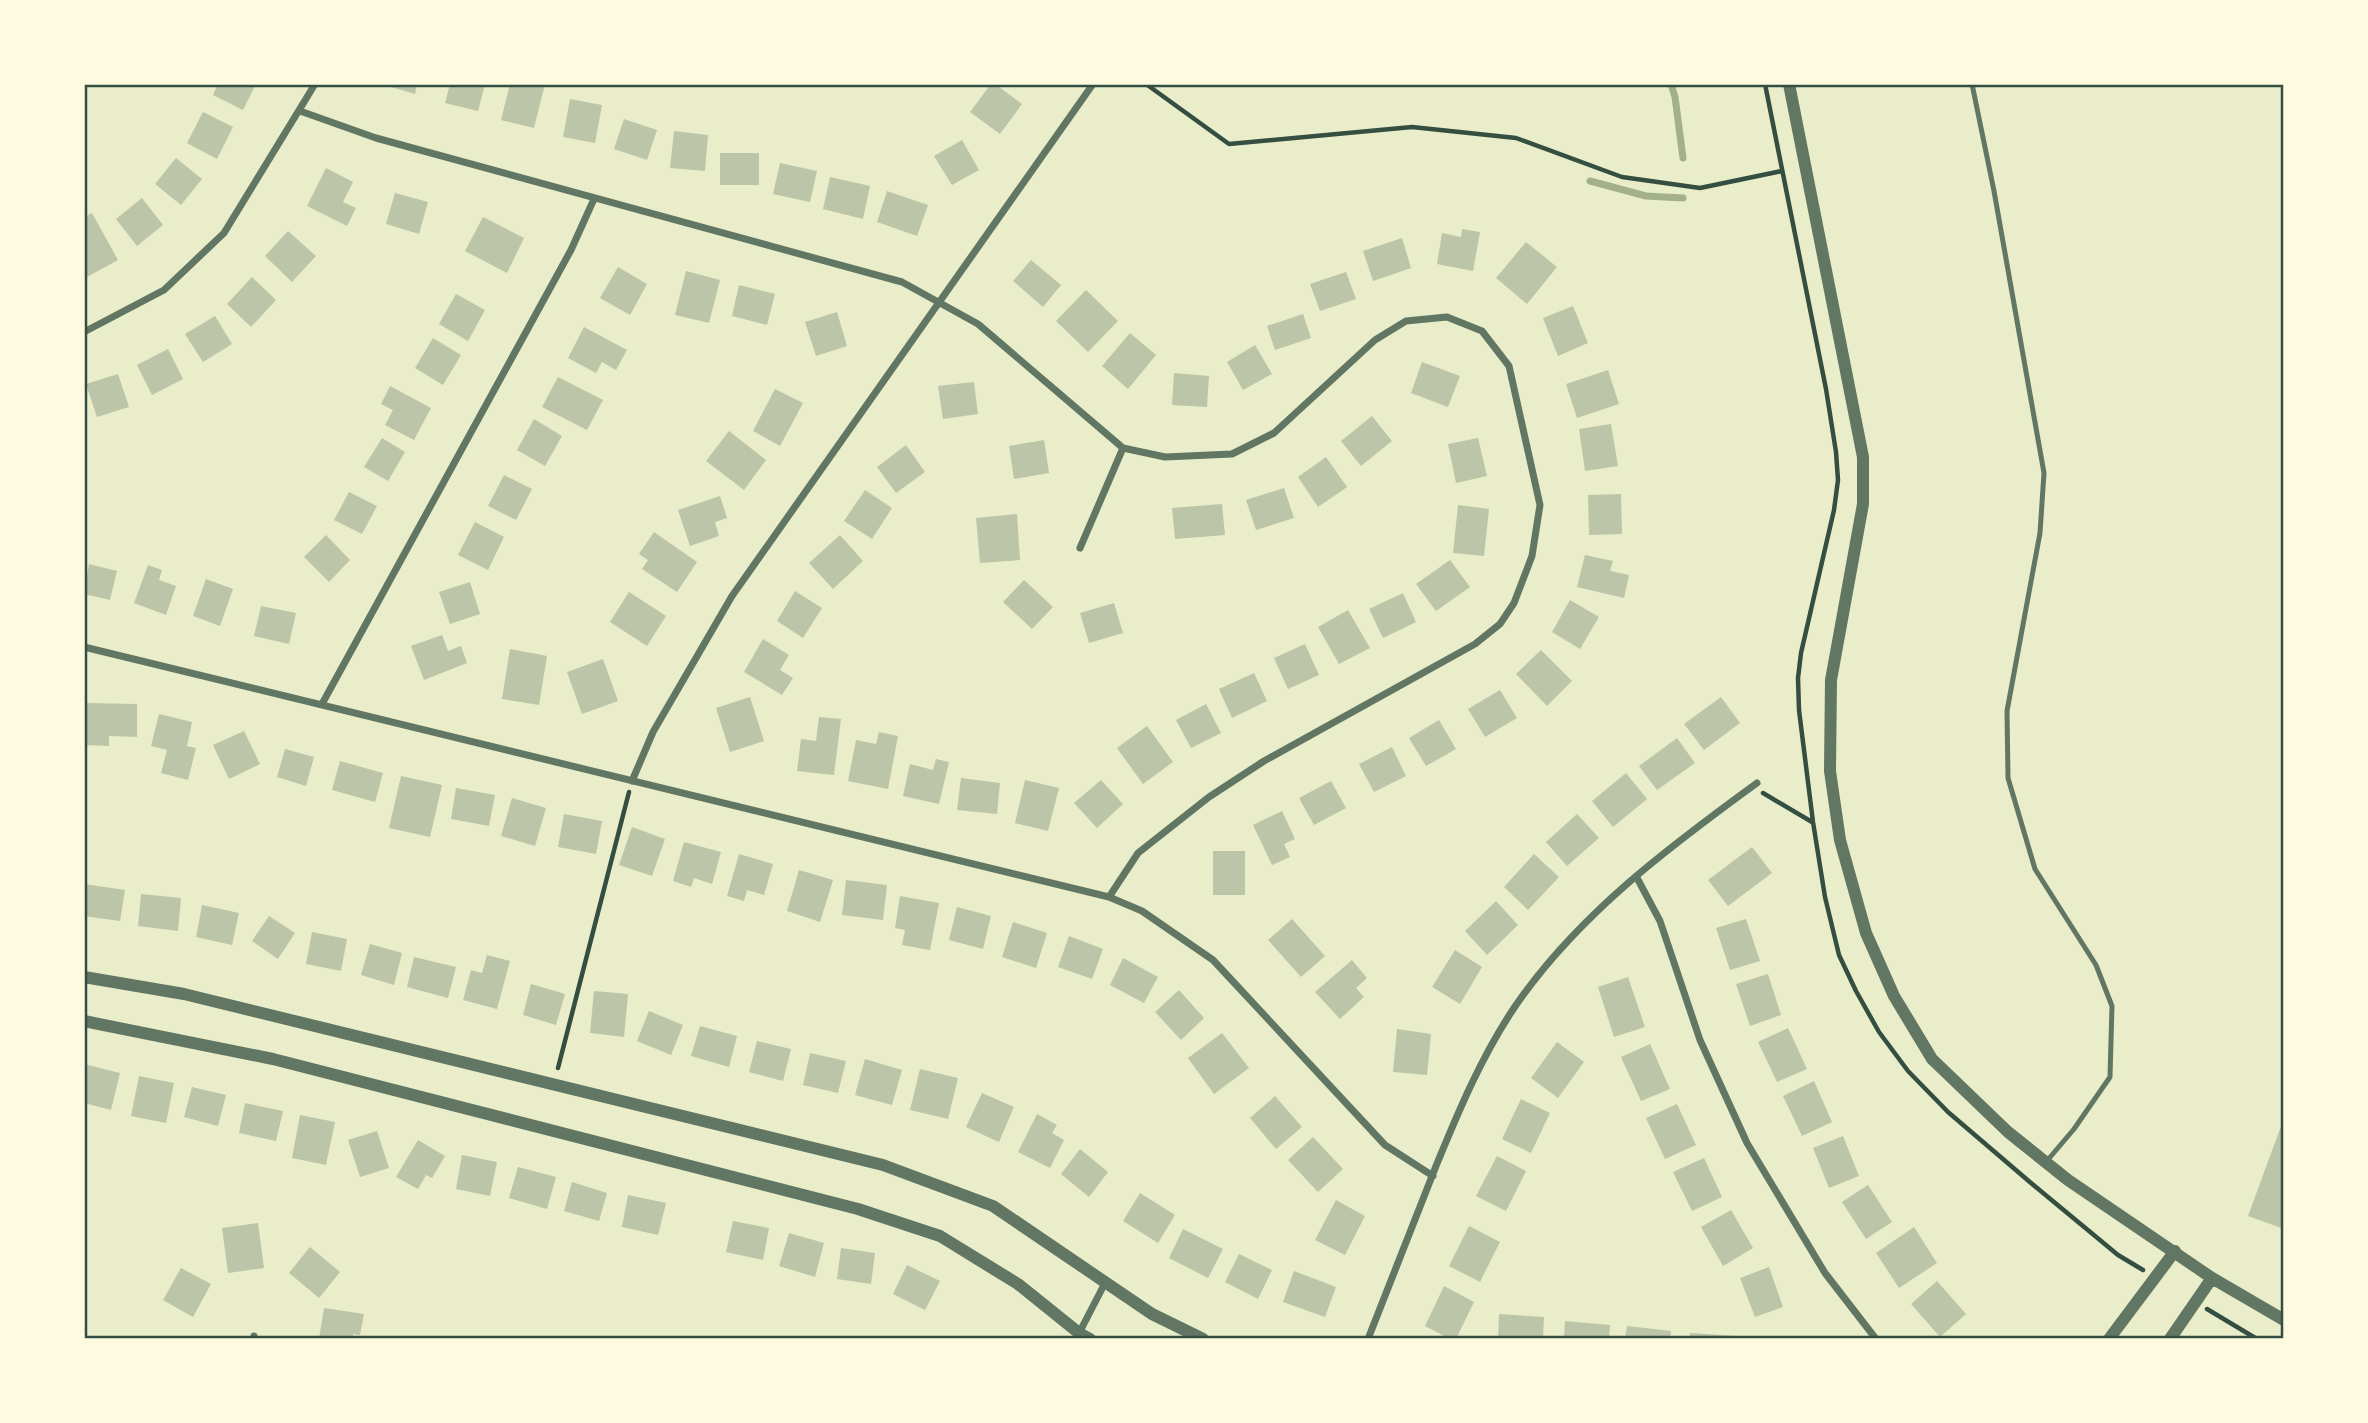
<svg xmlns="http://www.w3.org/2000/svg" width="2368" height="1423" font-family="Helvetica,sans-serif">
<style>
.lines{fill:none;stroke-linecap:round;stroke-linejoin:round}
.stream{stroke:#a3b18a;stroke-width:7}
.building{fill:#bcc5a7}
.path{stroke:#344e41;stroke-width:4.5}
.service{stroke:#617663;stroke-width:5}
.minor{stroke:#617663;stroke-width:7}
.tertiary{stroke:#617663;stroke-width:12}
.neatline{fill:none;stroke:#344e41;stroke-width:2.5}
</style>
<rect width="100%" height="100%" fill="#e9edc9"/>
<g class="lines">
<path class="stream" d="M1671,84l4,13 8,61
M1590,181l56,15 37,2"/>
</g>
<path class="building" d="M218,84h38l-13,26 -30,-15z
M381,84h36l-2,10z
M450,84h35l-7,27 -33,-8z
M510,84h35l-11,44 -33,-8z
M991,84h4l27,20 -22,30 -30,-22z
M570,99l32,6 -7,38 -32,-6z
M203,112l30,15 -16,32 -30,-16z
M624,119l33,11 -10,30 -33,-11z
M674,131l34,4 -3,36 -35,-3z
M962,140l17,30 -27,15 -18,-29z
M720,153h39v32h-39z
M176,158l26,21 -21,26 -26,-21z
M780,163l37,8 -7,31 -37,-8z
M326,168l27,14 -10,20 13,6 -9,18 -40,-20z
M830,177l40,9 -7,33 -40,-10z
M887,191l41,14 -11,31 -40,-14z
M395,193l33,9 -9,32 -33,-10z
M142,198l21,27 -26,21 -21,-27z
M92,213l26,47 -33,18 -1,-61z
M483,217l41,21 -17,35 -42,-22z
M1462,229l18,3 -7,39 -36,-7 5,-31 19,4z
M288,231l28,25 -24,26 -27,-26z
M1402,238l9,30 -38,13 -10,-30z
M1526,242l31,25 -30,37 -31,-26z
M1031,260l30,25 -18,22 -30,-26z
M618,267l29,17 -17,31 -30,-17z
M686,271l34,9 -11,43 -34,-8z
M1346,272l10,27 -36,12 -10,-27z
M252,277l24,23 -25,27 -24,-23z
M739,285l36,9 -8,31 -35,-9z
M1086,290l32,31 -30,31 -32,-31z
M456,294l29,16 -17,31 -29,-17z
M1573,306l15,37 -30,13 -15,-38z
M837,312l10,34 -31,10 -11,-34z
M1303,314l8,24 -36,12 -8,-24z
M215,316l17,28 -29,18 -18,-28z
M584,327l43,23 -11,20 -14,-8 -6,11 -28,-15z
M1130,333l26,22 -28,34 -26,-23z
M433,338l28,17 -18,30 -28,-17z
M1255,345l17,29 -29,16 -16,-28z
M168,349l15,30 -31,16 -15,-30z
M1422,362l38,14 -12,31 -37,-14z
M1608,370l11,34 -42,14 -11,-34z
M1174,373l35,3 -2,31 -35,-2z
M118,374l11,33 -32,10 -11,-33z
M558,377l45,23 -16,30 -45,-23z
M974,382l4,32 -35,5 -5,-33z
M390,386l41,22 -17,32 -29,-15 8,-15 -12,-6z
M775,389l28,14 -23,43 -27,-15z
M1372,416l20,25 -31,25 -20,-25z
M534,419l28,17 -17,30 -28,-16z
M1611,424l7,42 -33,5 -6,-42z
M729,431l37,29 -22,30 -38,-29z
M382,438l23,14 -17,29 -24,-14z
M1478,438l9,38 -31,7 -8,-39z
M1044,440l5,33 -35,6 -5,-33z
M906,445l19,27 -29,21 -19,-26z
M1326,457l21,30 -29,20 -20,-30z
M504,475l28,14 -16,31 -28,-14z
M1284,488l10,30 -38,12 -10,-30z
M865,490l27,18 -20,31 -28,-18z
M349,492l28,14 -15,28 -28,-14z
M1621,494l1,40 -33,1 -1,-40z
M720,496l7,22 -12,4 4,14 -29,10 -12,-36z
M1222,504l3,31 -50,4 -3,-31z
M1458,505l31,4 -5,47 -31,-3z
M1017,514l3,46 -40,3 -4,-45z
M475,522l29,15 -16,33 -30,-15z
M654,532l43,30 -20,30 -35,-23 6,-9 -9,-6z
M326,535l24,25 -21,22 -25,-25z
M840,535l23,26 -30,28 -24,-26z
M1585,555l28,6 -3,10 19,4 -5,23 -47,-11z
M1450,560l20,27 -34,24 -20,-27z
M89,564l28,7 -7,29 -26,-6z
M148,565l14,5 -3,10 17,6 -10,29 -32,-12z
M206,579l27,10 -13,37 -27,-10z
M1024,580l29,27 -21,22 -29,-27z
M470,582l10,32 -30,10 -11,-32z
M795,591l27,17 -19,30 -26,-17z
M629,592l37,24 -19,30 -37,-24z
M1403,593l13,29 -33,16 -14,-29z
M1570,600l29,17 -19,32 -28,-17z
M1114,603l9,30 -34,10 -9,-30z
M261,606l35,7 -7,31 -35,-8z
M1348,610l22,38 -31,16 -21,-37z
M442,635l6,16 13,-5 6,17 -43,17 -13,-34z
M763,639l26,16 -9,15 13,8 -11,17 -38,-23z
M1305,644l14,31 -31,14 -14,-31z
M510,649l37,7 -8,49 -37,-6z
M1541,650l31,31 -25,25 -31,-32z
M603,659l15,42 -36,13 -15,-42z
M1254,673l13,28 -35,17 -13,-29z
M1500,690l17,28 -32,19 -17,-28z
M750,697l14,44 -34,11 -14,-44z
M1721,697l19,26 -36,27 -20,-26z
M85,703l52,1v33l-28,-1v10l-25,-1z
M1206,704l15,29 -30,15 -15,-28z
M159,714l33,8 -5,24 9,2 -8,32 -27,-7 6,-23 -16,-4z
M819,717l22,2 -7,56 -37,-4 4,-32 15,2z
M1439,720l17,29 -30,17 -17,-28z
M1147,726l26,36 -30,22 -26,-36z
M244,731l16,33 -31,15 -16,-34z
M879,732l19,4 -10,53 -40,-8 8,-41 20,4z
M1677,738l18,25 -38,27 -18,-24z
M1392,747l14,29 -32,16 -15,-28z
M285,749l29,8 -8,29 -29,-9z
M936,759l13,3 -10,42 -36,-8 7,-32 23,6z
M340,761l43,12 -8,29 -43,-12z
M1626,773l21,26 -34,28 -21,-26z
M401,776l41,9 -12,52 -41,-9z
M961,778l39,5 -3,31 -40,-4z
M1025,780l34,8 -11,43 -33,-8z
M1101,780l22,24 -26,24 -23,-25z
M1331,781l15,27 -32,17 -15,-27z
M456,788l39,7 -6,31 -38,-7z
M512,798l34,10 -11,38 -34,-10z
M1282,811l13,28 -11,5 6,13 -18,8 -19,-40z
M564,814l38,7 -6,33 -38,-7z
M1577,814l22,24 -32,28 -21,-24z
M632,827l33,12 -13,37 -33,-11z
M684,842l37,10 -9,32 -18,-6 -3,9 -18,-6z
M1752,847l20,26 -44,33 -20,-26z
M1213,851h32v44h-32z
M739,854l34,10 -9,31 -17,-5 -3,11 -17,-5z
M1534,854l25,23 -31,33 -24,-23z
M799,870l34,10 -13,42 -33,-11z
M846,880l41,5 -4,35 -41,-5z
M84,884l41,6 -5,31 -36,-5z
M141,894l40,4 -3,33 -40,-5z
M900,896l39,7 -9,47 -28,-5 3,-15 -10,-2z
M1496,901l22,24 -31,30 -22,-24z
M202,905l37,8 -7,32 -36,-8z
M957,907l34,9 -8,33 -34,-9z
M269,916l26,17 -17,26 -26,-18z
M1292,919l33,37 -24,21 -33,-37z
M1746,919l14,42 -30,9 -14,-42z
M1013,922l34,11 -11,35 -34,-11z
M312,932l35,7 -6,32 -35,-7z
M1069,936l34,13 -11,30 -34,-12z
M370,944l32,9 -8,32 -33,-10z
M1455,950l27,17 -22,37 -28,-17z
M487,955l23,6 -13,48 -34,-9 8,-30 11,3z
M414,957l42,10 -8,31 -41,-11z
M1123,958l35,19 -14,26 -34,-18z
M1352,960l15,18 -11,10 8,9 -24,22 -25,-27z
M1768,974l13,41 -31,11 -14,-42z
M1628,977l17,50 -31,10 -16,-50z
M531,984l34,10 -9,31 -33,-10z
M1179,990l25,28 -23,22 -26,-28z
M594,991l34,3 -4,43 -34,-4z
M649,1011l34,14 -12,30 -34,-14z
M700,1026l37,10 -8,31 -38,-11z
M1788,1028l19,41 -30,13 -19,-40z
M1397,1029l34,5 -4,41 -34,-3z
M1222,1033l27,35 -35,26 -26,-36z
M757,1041l34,8 -8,32 -34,-9z
M1557,1042l27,20 -26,36 -27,-20z
M1650,1044l20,45 -29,12 -20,-44z
M810,1053l36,8 -8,32 -35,-8z
M865,1059l37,11 -10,35 -37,-10z
M84,1064l36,9 -9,37 -27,-7z
M920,1069l38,9 -10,41 -38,-9z
M139,1076l35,7 -8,40 -35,-7z
M1814,1081l18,41 -30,14 -19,-40z
M192,1087l34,8 -8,31 -34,-9z
M982,1093l32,14 -15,35 -33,-15z
M1275,1096l27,31 -26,22 -26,-31z
M1521,1099l29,14 -19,40 -29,-14z
M245,1103l38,8 -7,30 -37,-8z
M1677,1104l19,41 -31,14 -19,-41z
M1037,1114l20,11 -5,8 12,7 -14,28 -32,-16z
M300,1115l35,7 -9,43 -34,-7z
M2284,1118v111l-36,-13z
M377,1131l12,37 -29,9 -12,-37z
M1843,1136l16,40 -30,12 -16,-40z
M1313,1137l30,32 -25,23 -30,-32z
M418,1140l27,16 -13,22 -6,-3 -8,14 -22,-12z
M1080,1149l28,23 -19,25 -28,-23z
M462,1155l35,7 -7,34 -34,-7z
M1497,1156l29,15 -20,40 -30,-15z
M1704,1158l18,39 -30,14 -19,-39z
M518,1167l38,10 -9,32 -38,-11z
M572,1182l35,11 -8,28 -35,-10z
M1868,1185l24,37 -26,17 -24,-37z
M1140,1193l35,22 -17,28 -35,-22z
M628,1195l38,8 -8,32 -36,-8z
M1336,1200l29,16 -20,39 -30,-15z
M1731,1210l22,38 -30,18 -22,-39z
M733,1221l36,7 -6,32 -37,-8z
M258,1223l6,45 -36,5 -6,-45z
M1469,1226l31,16 -20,40 -31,-16z
M1914,1227l23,36 -38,25 -23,-35z
M1183,1229l40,20 -15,29 -39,-20z
M789,1233l35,10 -9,34 -36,-11z
M310,1247l30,25 -21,26 -30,-25z
M841,1248l34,5 -4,31 -34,-5z
M1239,1254l33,16 -14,29 -33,-17z
M907,1265l33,16 -15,29 -32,-16z
M1769,1267l14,40 -28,10 -15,-39z
M181,1268l30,16 -18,33 -30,-17z
M1294,1271l42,16 -11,30 -42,-15z
M1937,1281l29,33 -26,23 -29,-33z
M1444,1286l30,16 -18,37h-6l-25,-13z
M324,1308l40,6 -4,21 -7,-1v5h-34z
M1499,1314l45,3 -1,22h-45z
M1565,1321l45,4 -1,14h-45z
M1627,1326l44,5 -1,8h-45z
M1690,1333l47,3v3h-47z"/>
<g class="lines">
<path class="path" d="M1146,84l83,60 183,-17 104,11 106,39 78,11 82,-17
M1765,84l61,305 10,63 2,28 -4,30 -33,143 -3,25 1,32 14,112 12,75 14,58 17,36 23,41 29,39 40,41 83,71 87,72 25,15
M1763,793l49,29
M558,1068l71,-276
M2207,1309l50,30"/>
<path class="service" d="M1972,84l22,107 50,282 -4,60 -33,178 1,67 27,91 61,96 16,41 -2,71 -36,52 -28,33"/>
<path class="minor" d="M300,111l76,27 526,144 76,42 145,124 42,9 67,-3 42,-21 101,-93 31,-19 41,-4 35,14 27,35 31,139 -8,51 -18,47 -14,21 -25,20 -211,117 -55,36 -71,56 -29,44
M84,332l80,-42 60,-57 91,-149
M1080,548l43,-100
M84,647l1025,250 33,14 71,49 172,185 48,31
M322,704l249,-454 23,-51
M632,781l21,-49 79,-136 361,-512
M1636,876l24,45 40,119 47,103 78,130 51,66
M254,1339v-3
M1076,1339l29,-56
M1368,1339c23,-58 45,-115 68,-173 23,-56 46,-111 80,-161 63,-91 153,-158 241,-222"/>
<path class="tertiary" d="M1789,84l74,373v47l-32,176 -1,91 10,69 26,93 28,63 38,63 76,73 60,48 144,98 72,42
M84,977l100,17 699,171 110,41 159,108 51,25
M84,1021l189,38 585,150 82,27 78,48 61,49 11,6
M2109,1339l66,-88
M2170,1339l42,-61"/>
</g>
<rect width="2368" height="1423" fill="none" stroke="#fefae0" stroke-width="172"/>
<rect x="86" y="86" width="2196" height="1251" class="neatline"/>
</svg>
